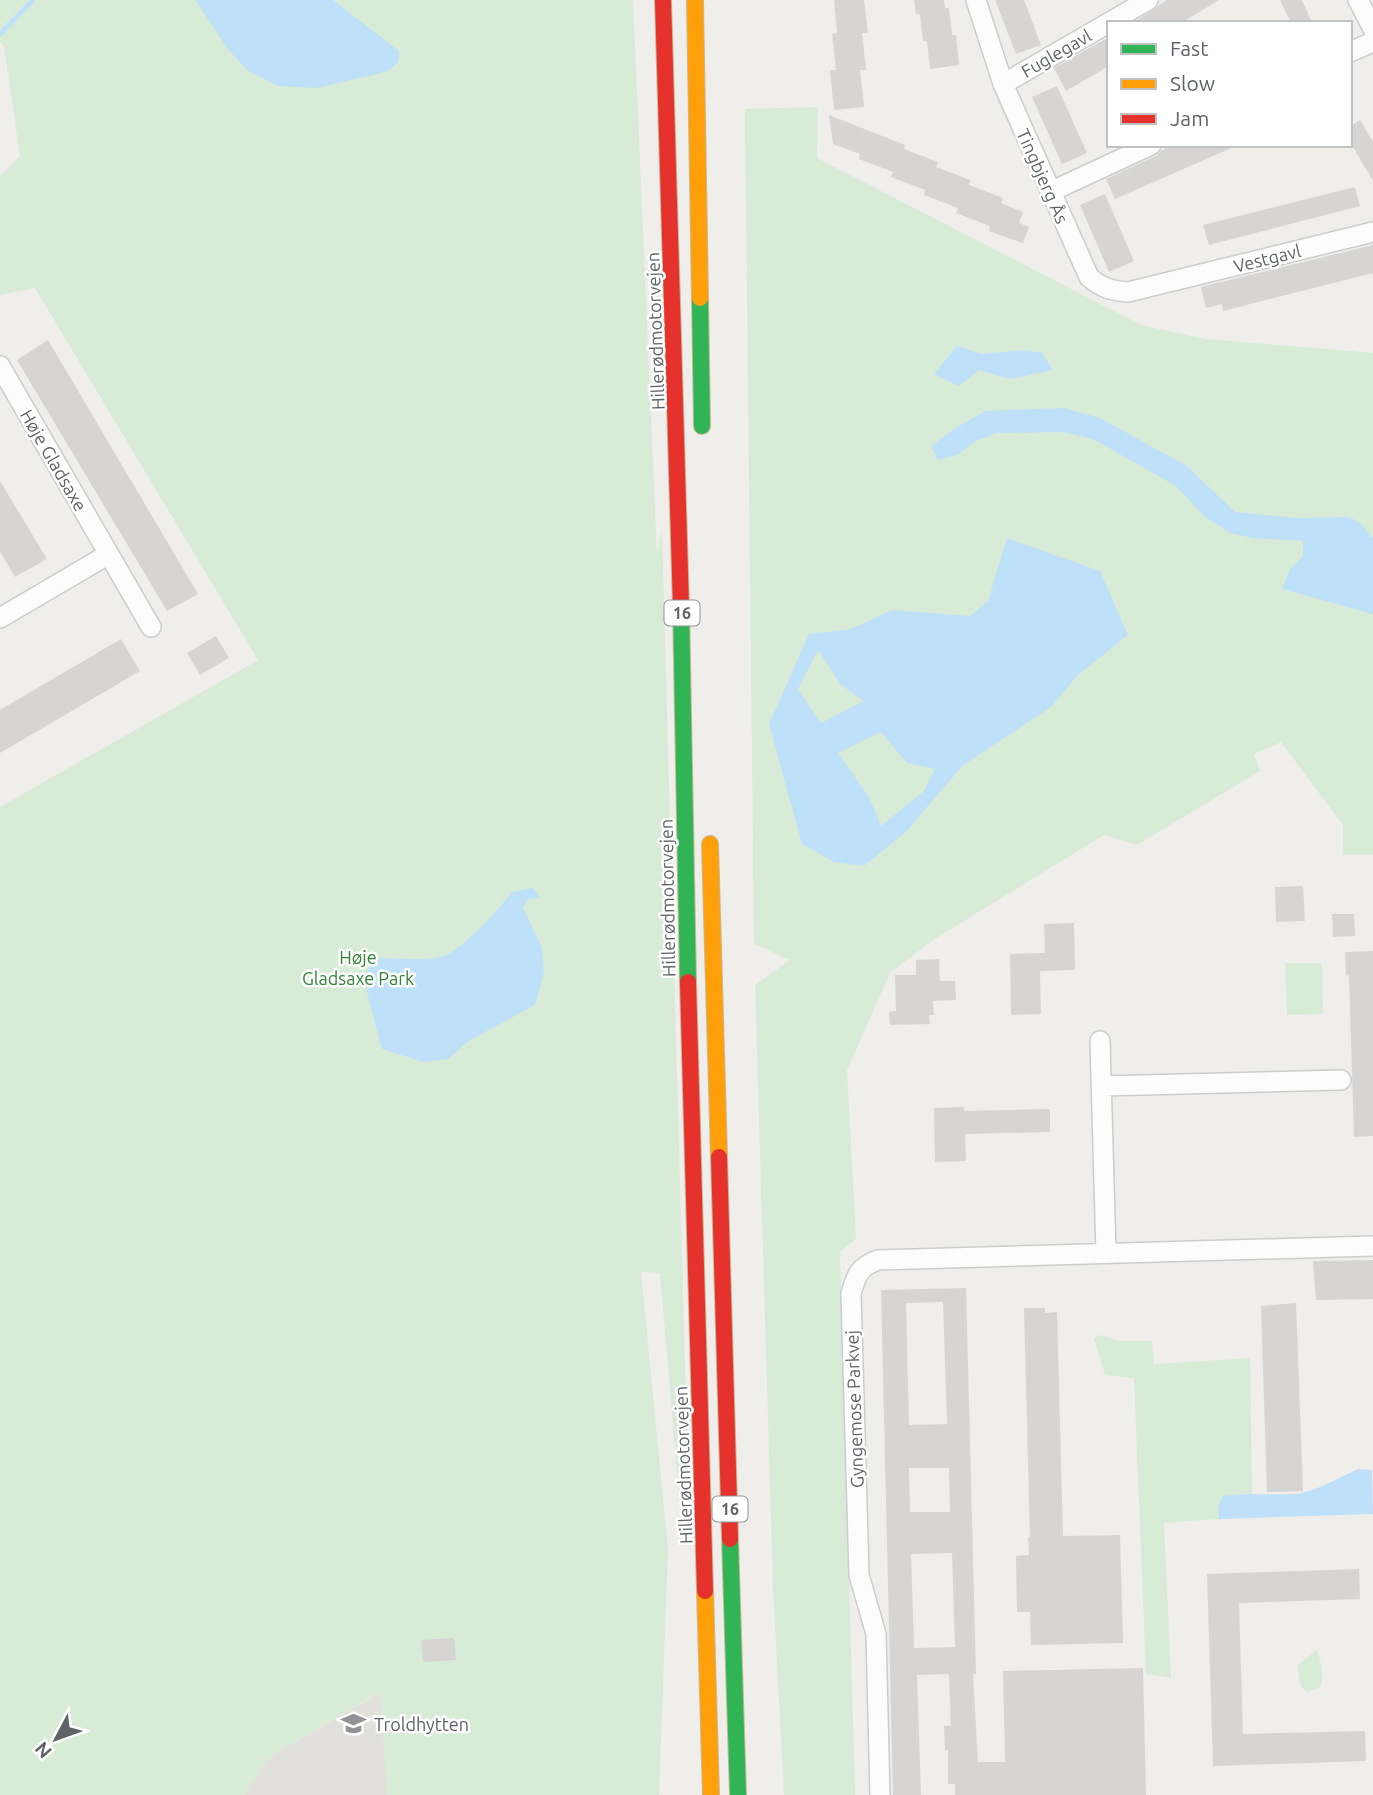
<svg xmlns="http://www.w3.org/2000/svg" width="1373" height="1795" font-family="Ubuntu,sans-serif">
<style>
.education{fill:#e2e0da}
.green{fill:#d8ebd6}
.water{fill:#bfe0f9;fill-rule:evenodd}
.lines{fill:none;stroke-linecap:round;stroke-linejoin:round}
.stream{stroke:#bfe0f9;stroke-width:5}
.building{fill:#d6d5d3;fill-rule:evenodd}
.street-casing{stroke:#cbcccc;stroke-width:22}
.fast-casing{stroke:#c8b996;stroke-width:18}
.slow-casing{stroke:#c8b996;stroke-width:18}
.jam-casing{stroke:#c8b996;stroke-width:18}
.street{stroke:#fdfcfc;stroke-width:19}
.fast{stroke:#30b455;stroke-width:16}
.slow{stroke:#ff9f0a;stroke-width:16}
.jam{stroke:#e5322d;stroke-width:16}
.labels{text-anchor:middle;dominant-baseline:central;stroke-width:5;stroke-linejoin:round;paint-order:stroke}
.shield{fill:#fff;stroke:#8f9295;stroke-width:2}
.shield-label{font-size:16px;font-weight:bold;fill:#5f6368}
.street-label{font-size:18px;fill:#5f6368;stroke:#fff}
.park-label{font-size:18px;fill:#348238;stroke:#fff}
.poi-label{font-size:18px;fill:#5f6368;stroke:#fff;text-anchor:start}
</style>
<rect width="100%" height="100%" fill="#efeeea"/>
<path class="education" d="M381,1692l6,103h-143l27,-39z"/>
<path class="green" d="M0,0h633l24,556 5,-26 27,982 -9,-5 -20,-234 -19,-1 27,277 -9,246h-272l-7,-103 -109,64 -27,39h-244v-988l258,-147 -223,-372 -35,7v-119l20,-20 -16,-110 -4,-4z
M818,107l-1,51 324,167 64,14 168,14v502h-30v-30l-62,-83 -27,12 6,17 -123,74 -33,-10 -171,105 -43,33 -43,97 9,169 -16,13 15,543h-71l-11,-207 -18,-603 35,-25 -36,-16 -9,-835z
M1285,963h37l1,51 -36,1z
M1100,1335l20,6h32l2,23 96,-6 2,136 -12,-1 -22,14 1,12 -55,4 7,155 -25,-4 -12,-296 -29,-3 -11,-37z
M1317,1650c4,12 8,26 3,38l-13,4 -6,-6 -4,-20z"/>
<path class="water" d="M195,0h138l66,51v10l-8,8 -13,5 -62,14 -38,-2 -31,-16 -20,-22z
M957,346l25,8 44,-4 16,3 11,17 -43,9 -31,-9 -20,16 -25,-12z
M1064,408l36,10 87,48 48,46 63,6 51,-1 12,7 12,14v76l-91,-25 8,-20 13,-13v-15l-51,-3 -22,-5 -26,-17 -28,-30 -83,-47 -30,-7 -66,1 -23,9 -16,13 -20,5 -7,-14 23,-17 31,-18z
M1007,538l93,33 28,64 -50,40 -27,32 -89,59 -55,65 -43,35 -30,-4 -32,-18 -33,-120 40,-90 42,-5 41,-19 78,6 18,-15zM818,650l23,35 23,16 -43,22 -23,-34zM881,732l26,31 28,6 -11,22 -43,35 -12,-29 -31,-44z
M533,888l7,10 -12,1 -5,9 19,40 2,24 -9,33 -65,35 -22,19 -24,3 -42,-13 -19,-72 12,-19c22,0 44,3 66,-1 20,-5 58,-48 71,-65z
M1358,1469l14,1 1,44 -154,5 -1,-12 5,-11c26,-5 52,1 78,-3 19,-4 40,-16 57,-24z"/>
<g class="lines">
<path class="stream" d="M0,34l33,-34"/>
</g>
<path class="building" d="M834,0h30l4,33h-6l4,37h-6l4,37 -30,3 -4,-40h6l-4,-36 5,-1z
M914,0h30l1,8h4l3,27h4l3,30 -29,4 -3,-28h-4l-3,-27h-4z
M995,0h29l17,45 -25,9z
M1167,0h52l-38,23h-48z
M1280,0h22l10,23h-21z
M1109,37v29l-43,25 -12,-23z
M1057,86l30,67 -25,11 -30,-67z
M829,115l76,30 -1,4 34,13 -2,5 34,13 -1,5 34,13 -2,5 22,9 -4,11 10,4 -6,16 -34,-12 1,-5 -34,-13 2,-5 -34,-13 1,-5 -34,-13 2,-5 -34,-13 1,-5 -27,-10z
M1360,120l13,22v39l-23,-39v-16z
M1173,145h65l-123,54 -9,-20 50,-23 6,-6z
M1355,187l5,19 -151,39 -6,-20z
M1105,194l29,67 -25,11 -29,-67z
M1373,245v28l-150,38 -1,-7 -16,4 -5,-21z
M48,340l150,254 -31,17 -150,-251z
M0,481l47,78 -32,18 -15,-25z
M216,636l13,22 -29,17 -13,-22z
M121,639l19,32 -140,82v-43z
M1303,886l2,35 -29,1 -1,-35z
M1332,914h22l1,22 -22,1z
M1074,923l1,47 -35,1 1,43 -30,1 -1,-61 35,-1 -1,-29z
M1373,951v185l-19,1 -5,-162 -3,1 -1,-24z
M939,959l1,22h15l1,19 -23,1 1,14h-5l1,9 -40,1 -1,-13 7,-1 -1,-36h21v-15z
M964,1107v4l86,-2v23l-85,2 1,27 -31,1 -1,-54z
M1373,1260v39l-57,1 -3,-39z
M966,1288l10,386h-3l5,88h27l-2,-91 140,-3 3,127h-191v-11h-7v-34h-3l-1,-24h7l-2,-52 -32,1 4,120h-28l-12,-505zM943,1302l4,122 -38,1 -3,-122zM909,1468h40l1,44h-40zM952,1553l3,94 -41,1 -3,-94z
M1296,1303l7,188 -36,1 -6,-186z
M1024,1308h21v5l12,-1 6,224 57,-1 3,108 -92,2 -1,-33h-13l-1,-56 13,-1 -1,-18h2z
M1359,1569l1,30 -121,4 4,131 122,-3 1,30 -153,5 -6,-192z
M454,1638l2,22 -33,2 -2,-22z"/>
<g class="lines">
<defs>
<path id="street" d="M976,0l27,84 86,193c13,11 23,14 39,15l245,-60
M1358,0l15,29
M1350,52l23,-10
M1003,84l145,-84
M1050,192l101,-47
M0,366l151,261
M0,618l109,-64
M1100,1041l6,212
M1102,1086l239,-6
M880,1795l-4,-161 -17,-59 -8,-282c6,-19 8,-26 27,-33l495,-14"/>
<path id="fast" d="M700,298l2,128
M681,607l7,375
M730,1539l8,256"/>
<path id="slow" d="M695,0l5,298
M710,844l9,313
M705,1591l6,204"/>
<path id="jam" d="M663,0l18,607
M688,982l17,609
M719,1157l11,382"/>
</defs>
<use href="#street" class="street-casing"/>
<use href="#fast" class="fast-casing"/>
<use href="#slow" class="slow-casing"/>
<use href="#jam" class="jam-casing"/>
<use href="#street" class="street"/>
<use href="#fast" class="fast"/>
<use href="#slow" class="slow"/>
<use href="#jam" class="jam"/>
</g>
<defs>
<symbol id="school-bare" viewBox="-9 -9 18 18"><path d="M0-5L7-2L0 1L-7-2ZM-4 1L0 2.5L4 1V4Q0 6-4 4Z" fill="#919496" stroke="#fff" stroke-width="2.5" paint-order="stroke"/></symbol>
</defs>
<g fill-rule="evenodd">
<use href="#school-bare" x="336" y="1706" width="35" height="35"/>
</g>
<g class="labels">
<g class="shield">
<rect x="664.5" y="600.5" width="35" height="25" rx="5"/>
<rect x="712.5" y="1496.5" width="35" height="25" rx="5"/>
</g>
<g class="shield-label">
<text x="682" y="613">16</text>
<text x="730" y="1509">16</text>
</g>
<g class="street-label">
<text transform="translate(1056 53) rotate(-30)">Fuglegavl</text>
<text transform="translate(1043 176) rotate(66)">Tingbjerg Ås</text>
<text transform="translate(1267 258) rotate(-14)">Vestgavl</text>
<text transform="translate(655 331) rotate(-92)">Hillerødmotorvejen</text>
<text transform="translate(54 460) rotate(60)">Høje Gladsaxe</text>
<text transform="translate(667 898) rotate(-91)">Hillerødmotorvejen</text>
<text transform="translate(854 1409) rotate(-92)">Gyngemose Parkvej</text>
<text transform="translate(683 1465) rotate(-92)">Hillerødmotorvejen</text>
</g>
<g class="park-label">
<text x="358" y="957">Høje<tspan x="358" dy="21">Gladsaxe Park</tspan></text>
</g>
<g class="poi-label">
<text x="374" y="1724">Troldhytten</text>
</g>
</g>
<rect x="1107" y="21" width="245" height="126" fill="#ffffff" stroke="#bfc1c3" stroke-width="2"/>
<rect x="1121" y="44" width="35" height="10" fill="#30b455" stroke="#bfc1c3" stroke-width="2"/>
<text x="1170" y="56" font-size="21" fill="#5f6368">Fast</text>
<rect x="1121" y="79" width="35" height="10" fill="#ff9f0a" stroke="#bfc1c3" stroke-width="2"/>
<text x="1170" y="91" font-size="21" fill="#5f6368">Slow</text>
<rect x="1121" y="114" width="35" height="10" fill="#e5322d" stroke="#bfc1c3" stroke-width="2"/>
<text x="1170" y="126" font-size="21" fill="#5f6368">Jam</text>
<g transform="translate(56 1739) rotate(229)" stroke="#ffffff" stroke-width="5" paint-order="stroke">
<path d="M0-5L12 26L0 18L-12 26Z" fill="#5f6368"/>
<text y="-10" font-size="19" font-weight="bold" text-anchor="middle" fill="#5f6368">N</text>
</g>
</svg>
